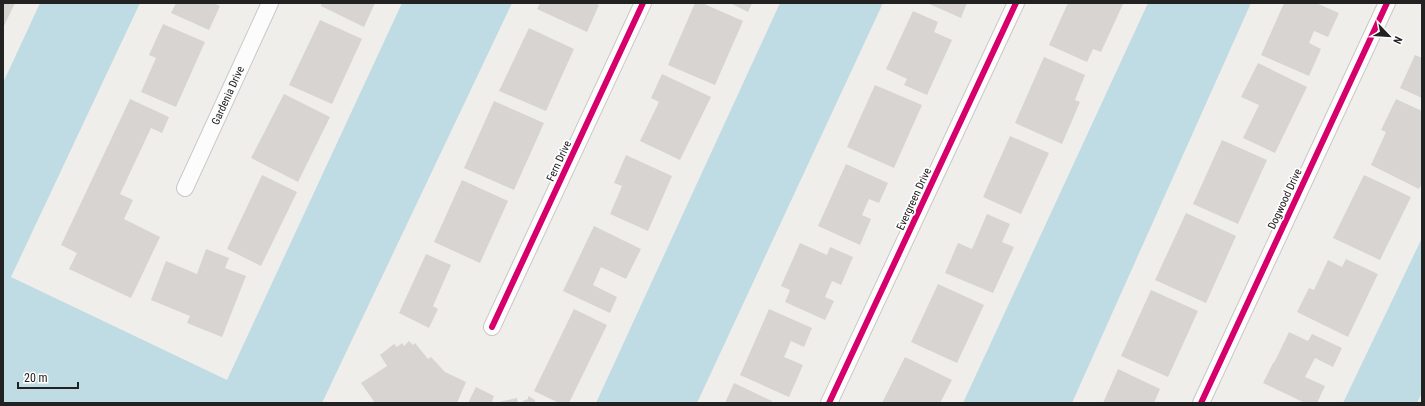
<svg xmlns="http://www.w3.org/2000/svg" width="1425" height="406" font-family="'Roboto Condensed',sans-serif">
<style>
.water{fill:#bfdbe3}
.building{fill:#d7d4d2}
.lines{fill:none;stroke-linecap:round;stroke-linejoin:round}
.street-casing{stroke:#c9c8c7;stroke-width:18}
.street{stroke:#fdfcfc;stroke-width:16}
.cycleway-casing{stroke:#fff;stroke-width:8}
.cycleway{stroke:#d6006c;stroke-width:6}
.labels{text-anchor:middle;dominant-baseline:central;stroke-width:3.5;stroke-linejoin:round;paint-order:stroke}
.street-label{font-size:11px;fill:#222;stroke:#fff}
</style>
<rect width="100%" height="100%" fill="#f0eeeb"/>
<path class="water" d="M40,3h100l-129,274 216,103 175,-377h110l-190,400h-319v-320z
M780,3h103l-186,400h-101z
M1148,3h103l-179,400h-109z
M1422,238v155l-5,10h-74z"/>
<path class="building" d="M3,3h12l-12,25z
M176,3h38l6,3 -11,24 -38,-17z
M322,3h53l-11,24 -43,-21z
M540,3h54l5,2 -12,27 -50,-23z
M695,3h7l41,18 -28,64 -47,-20z
M730,3h22l-4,9z
M927,3h40l-6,15z
M1068,3l55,1 -22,48 -8,-3 -6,13 -38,-17z
M1284,3h32l23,10 -11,24 -14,-6 -5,12 12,6 -12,27 -48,-21z
M913,11l25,11 -4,10 18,8 -25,55 -23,-10 3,-6 -21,-10z
M320,20l42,19 -30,65 -43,-19z
M163,24l42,18 -29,65 -35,-15 15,-34 -7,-3z
M529,28l45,21 -28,62 -47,-20z
M1415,55l7,3v40l-22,-10z
M1044,57l41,18 -10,25 5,2 -18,42 -47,-21z
M1258,63l49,24 -32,66 -32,-15 16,-33 -18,-8z
M662,74l49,23 -31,63 -40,-19 19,-39 -8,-4z
M875,85l47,20 -28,63 -47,-21z
M284,94l46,23 -32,65 -47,-24z
M130,99l39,18 -7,16 -11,-5 -31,66 13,6 -9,19 36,18 -29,61 -62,-29 8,-16 -16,-8z
M1396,99l26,12v72l-3,6 -48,-24 15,-33 -5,-2z
M494,101l50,22 -30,67 -50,-22z
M1010,136l39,17 -28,61 -38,-17z
M1222,140l45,20 -29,64 -45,-20z
M626,155l46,21 -24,55 -38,-17 12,-28 -8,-3z
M846,164l42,19 -9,20 -10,-4 -7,16 9,4 -11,26 -42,-19z
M262,175l35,17 -36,74 -34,-17z
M1364,175l47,22 -31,63 -47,-22z
M462,180l46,21 -28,62 -46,-21z
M1186,213l50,23 -30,67 -51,-23z
M987,214l23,10 -8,18 12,5 -21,46 -48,-20 13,-30 14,6z
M594,226l47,23 -15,30 -25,-12 -8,18 24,12 -7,16 -47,-22z
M800,243l27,12 3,-8 23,10 -12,28 -9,-4 -7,16 9,4 -9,19 -40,-18 5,-12 -9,-4z
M206,249l23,9 -4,10 21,8 -24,61 -35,-14 3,-7 -39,-16 15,-39 31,13z
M426,254l25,11 -18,41 5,3 -9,19 -30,-15z
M1346,259l32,15 -30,63 -51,-25 12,-24 5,2 14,-30 14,7z
M938,284l46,21 -27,58 -46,-21z
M1151,290l47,21 -30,66 -47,-21z
M574,309l33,16 -38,78h-10l-25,-12z
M769,309l43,19 -8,19 -13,-6 -7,16 19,8 -14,32 -49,-22z
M1289,332l19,9 4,-7 30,14 -9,19 -18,-9 -10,19 20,9 -8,17h-12l-42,-20 10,-20h1z
M409,341l4,4 2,-2 13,16 3,-2 14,15 21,10 -9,21h-82l-14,-20 26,-17 -7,-11 14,-11 3,3 5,-4 2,3z
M905,357l47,23 -12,23h-58z
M1118,369l42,20 -6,14h-51z
M734,383l38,18 -1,2h-46z
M476,387l18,9 -2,5 2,2h-26z
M528,396l7,4v3h-13l1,-2 5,-2z
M517,398l1,5h-19v-1z"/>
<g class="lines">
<defs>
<g id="street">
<path id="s1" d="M185,188l85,-185"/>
<path d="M492,327l151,-324"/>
<path d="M829,403l187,-400"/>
<path d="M1201,403l186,-400"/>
</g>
</defs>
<use href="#street" class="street-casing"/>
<use href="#street" class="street"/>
<defs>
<path id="cycleway" d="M492,327l151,-324
M829,403l187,-400
M1201,403l186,-400"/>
</defs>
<use href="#cycleway" class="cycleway-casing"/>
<use href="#cycleway" class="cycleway"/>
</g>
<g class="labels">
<g class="street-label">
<text stroke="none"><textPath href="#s1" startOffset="102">Gardenia Drive</textPath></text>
<text transform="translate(559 161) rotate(-65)">Fern Drive</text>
<text transform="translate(914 199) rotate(-65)">Evergreen Drive</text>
<text transform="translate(1285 199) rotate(-65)">Dogwood Drive</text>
</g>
</g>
<rect width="1425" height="406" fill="none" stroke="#222222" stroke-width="8"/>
<g transform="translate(1389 36) rotate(115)" stroke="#ffffff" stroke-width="3" paint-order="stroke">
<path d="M0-3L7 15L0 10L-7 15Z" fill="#222222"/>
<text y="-6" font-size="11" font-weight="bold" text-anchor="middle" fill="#222222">N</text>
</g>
<path d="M18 382v6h60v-6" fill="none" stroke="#222222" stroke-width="2"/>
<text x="24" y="382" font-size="12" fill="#222222" stroke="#ffffff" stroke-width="3" paint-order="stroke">20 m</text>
</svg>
